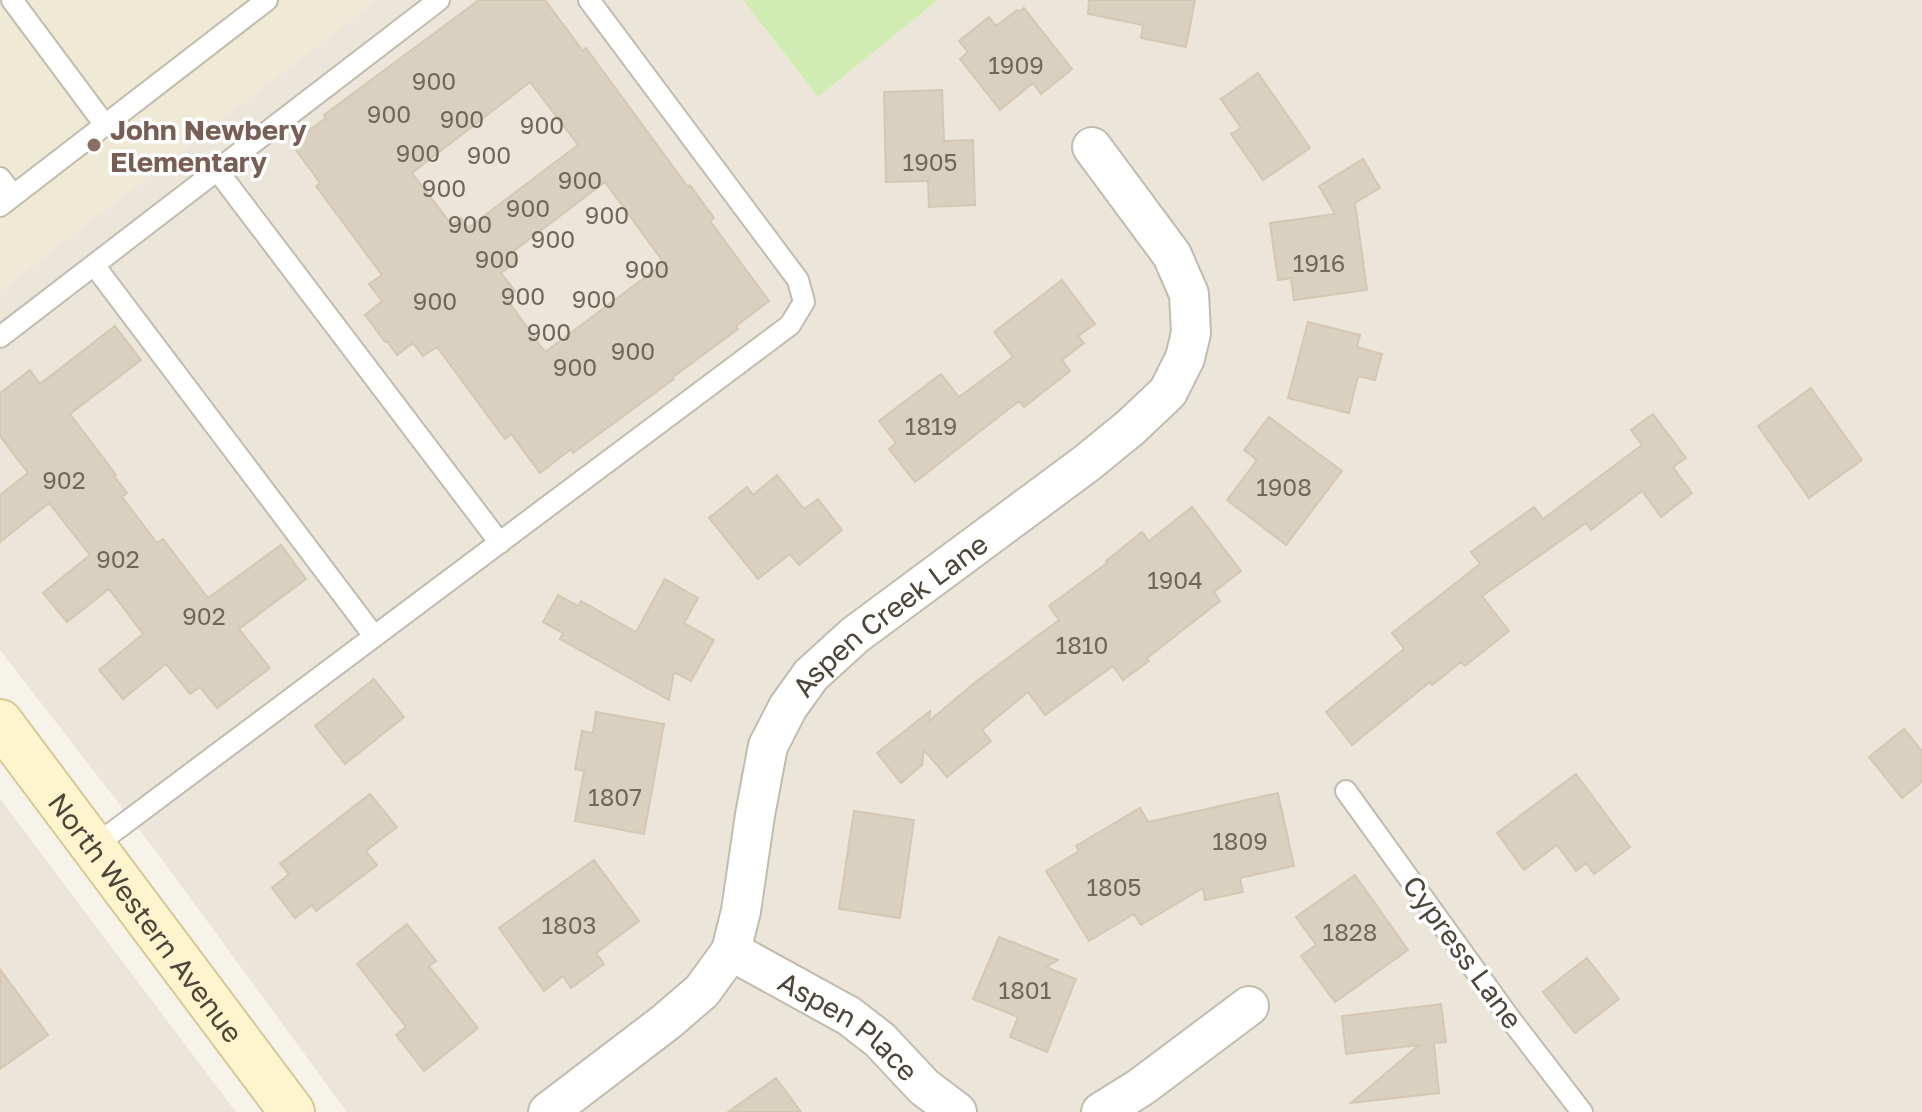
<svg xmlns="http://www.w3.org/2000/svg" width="1922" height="1112" font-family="'Golos Text',sans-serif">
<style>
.residential{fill:#ebe6d9}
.education{fill:#f0e9d5}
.green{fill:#d1ecb3}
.building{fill:#d9d0c0;stroke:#d4c8b3;stroke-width:2;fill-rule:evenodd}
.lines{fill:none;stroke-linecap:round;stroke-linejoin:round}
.lane-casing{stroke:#c3bcad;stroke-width:24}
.street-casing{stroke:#c3bcad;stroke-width:42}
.secondary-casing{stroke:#d9c999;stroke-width:48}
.lane{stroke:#fff;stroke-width:20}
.street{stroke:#fff;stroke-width:38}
.secondary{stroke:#fff4cd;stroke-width:44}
.education-dot{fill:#8d6e63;stroke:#fff;stroke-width:3}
.labels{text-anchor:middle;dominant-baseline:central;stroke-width:7;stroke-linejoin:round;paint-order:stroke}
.number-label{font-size:24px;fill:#6f685a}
.education-label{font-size:28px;font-weight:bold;fill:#785e54;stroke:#fff;text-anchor:start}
.street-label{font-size:28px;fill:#4c4538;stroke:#fff}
</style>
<rect width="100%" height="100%" fill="#f6f3eb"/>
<path class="residential" d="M376,0h367l75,97 120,-97h984v1112h-1575l-192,-262 -155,-200v-359z
M0,799l236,313h-236z"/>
<path class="education" d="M0,0h376l-376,291z"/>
<path class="green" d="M743,0h195l-120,97z"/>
<path class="building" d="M479,0h66l38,51 3,-3 102,139 2,-2 24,33 -4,3 59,80 -33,25 2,3 -65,48 1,2 -101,74 -2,-4 -31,24 -29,-39 -6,5 -68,-92 -14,9 -10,-13 -16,12 -10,-14 -2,1 -20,-27 17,-14 -13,-17 13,-9 -66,-89 4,-3 -29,-40 35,-25 -2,-3zM530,82l48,63 -110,83 -7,-10 -9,7 -40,-52zM605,182l59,81 -119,89 -39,-54 9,-7 -14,-18 16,-12 -6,-8z
M1089,0h106l-9,47 -45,-9 2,-13 -55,-11z
M1024,8l48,61 -31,25 -8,-11 -33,27 -40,-51 8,-7 -9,-11 30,-24 7,9 21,-16 2,2z
M1258,73l52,75 -47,32 -32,-46 10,-6 -20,-29z
M942,90l2,51 29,-1 2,65 -46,2 -1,-26 -42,1 -2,-90z
M1363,159l17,29 -25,15 12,87 -73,10 -3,-22 -13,2 -8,-57 65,-9 -16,-28z
M1062,280l33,44 -17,12 6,7 -22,17 8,11 -46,36 -5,-6 -104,81 -26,-33 7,-6 -17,-22 62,-47 18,23 54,-40 -19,-25z
M1308,322l52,13 -3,12 25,7 -7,26 -17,-4 -9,37 -61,-15z
M115,326l26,34 -71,54 46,61 -2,1 13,17 -5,4 35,46 6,-4 45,59 73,-53 25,34 -67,50 31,39 -53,40 -17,-21 -10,7 -24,-30 -43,35 -24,-29 44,-36 -34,-45 -42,33 -24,-29 47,-38 -41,-52 -49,39v-47l28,-22 -28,-37v-43l30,-23 10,14z
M1811,388l51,72 -53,38 -51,-72z
M1653,414l33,44 -13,9 19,26 -31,24 -19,-26 -51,39 -5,-7 -104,73 27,35 -44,35 -4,-4 -29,23 -2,-3 -78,63 -26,-33 78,-63 -12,-16 88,-69 -9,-12 63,-45 9,12 99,-74 -11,-15z
M1269,417l73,54 -56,74 -59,-45 30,-40 -13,-10z
M777,475l27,34 14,-10 24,31 -43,35 -9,-11 -32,25 -49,-61 38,-31 6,8z
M1192,507l49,64 -27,21 6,9 -73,57 2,3 -26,19 -10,-14 -68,49 -17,-23 -46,38 9,11 -44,36 -23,-27 -2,15 -21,18 -24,-30 53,-42 -1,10 49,-41 81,-60 -10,-14 58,-43 -1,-2 36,-29 7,9z
M665,579l33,19 -14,25 30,17 -23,41 -17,-9 -5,28 -109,-61 3,-6 -20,-11 15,-27 20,11 3,-5 55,31z
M374,679l30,38 -59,47 -30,-38z
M596,712l68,12 -20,110 -69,-13 9,-50 -9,-2 7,-38 11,2z
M1904,729l18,22v31l-20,16 -33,-41z
M1576,774l54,73 -36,27 -8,-11 -10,8 -19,-26 -33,25 -27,-37z
M1278,793l16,73 -54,12 3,14 -38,8 -2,-12 -62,37 -7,-11 -45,27 -43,-70 33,-20 -3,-5 64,-38 8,14z
M370,794l27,33 -31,24 11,14 -61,46 -4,-6 -17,13 -23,-30 17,-14 -9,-10z
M854,811l60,9 -14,98 -61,-9z
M594,860l45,61 -43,32 8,11 -33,24 -8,-12 -19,15 -45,-63z
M1355,875l53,75 -73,52 -34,-46 15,-11 -20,-28z
M407,924l29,37 -7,5 49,62 -54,43 -28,-36 10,-8 -49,-63z
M999,937l59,23 -12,7 30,12 -29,73 -37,-15 8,-20 -45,-18z
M1587,958l32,41 -44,34 -32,-41z
M0,969l48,66 -48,34z
M1441,1004l5,38 -12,1 5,50 -88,10 68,-58 -73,9 -4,-38z
M776,1078l25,34h-73z"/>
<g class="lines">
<defs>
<path id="lane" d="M12,0l93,125
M217,170l283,373
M0,178l13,17
M0,206l267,-206
M94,265l280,371
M0,337l439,-337
M1346,791l165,229 71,92
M93,847l697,-522 14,-23 -6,-22 -209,-280"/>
<g id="street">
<path id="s1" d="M731,951l118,65 31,24 44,47 33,25"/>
<path id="s2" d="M548,1112l118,-90 36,-31 29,-40 10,-40 14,-96 13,-69 20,-39 23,-32 44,-40 232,-172 44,-36 37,-35 17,-34 6,-25 -2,-39 -17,-39 -80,-108"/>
<path d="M1101,1112l40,-25 108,-81"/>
</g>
<g id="secondary">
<path id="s3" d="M0,722l292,390"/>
</g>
</defs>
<use href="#lane" class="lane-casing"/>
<use href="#street" class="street-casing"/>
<use href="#secondary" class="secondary-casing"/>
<use href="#lane" class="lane"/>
<use href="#street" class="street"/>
<use href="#secondary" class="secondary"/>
</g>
<circle class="education-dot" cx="94" cy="145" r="8"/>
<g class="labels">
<g class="number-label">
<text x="1016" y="64">1909</text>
<text x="434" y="80">900</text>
<text x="389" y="113">900</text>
<text x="462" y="118">900</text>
<text x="542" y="124">900</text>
<text x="418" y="152">900</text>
<text x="489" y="154">900</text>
<text x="930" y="161">1905</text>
<text x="580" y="179">900</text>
<text x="444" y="187">900</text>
<text x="528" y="207">900</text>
<text x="607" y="214">900</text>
<text x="470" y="223">900</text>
<text x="553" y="238">900</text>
<text x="497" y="258">900</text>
<text x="1319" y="262">1916</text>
<text x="647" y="268">900</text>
<text x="523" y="295">900</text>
<text x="594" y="298">900</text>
<text x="435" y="300">900</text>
<text x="549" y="331">900</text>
<text x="633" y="350">900</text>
<text x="575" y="366">900</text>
<text x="931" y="425">1819</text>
<text x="64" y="479">902</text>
<text x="1284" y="486">1908</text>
<text x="118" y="558">902</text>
<text x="1175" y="579">1904</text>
<text x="204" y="615">902</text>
<text x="1082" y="644">1810</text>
<text x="615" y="796">1807</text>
<text x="1240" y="840">1809</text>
<text x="1114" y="886">1805</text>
<text x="569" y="924">1803</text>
<text x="1350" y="931">1828</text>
<text x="1025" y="989">1801</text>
</g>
<g class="education-label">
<text x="110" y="129">John Newbery<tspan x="110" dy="32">Elementary</tspan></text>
</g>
<g class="street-label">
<text stroke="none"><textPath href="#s2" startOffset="636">Aspen Creek Lane</textPath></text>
<text stroke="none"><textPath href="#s3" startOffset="244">North Western Avenue</textPath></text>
<text transform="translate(1463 952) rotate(54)">Cypress Lane</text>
<text stroke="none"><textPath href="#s1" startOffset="140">Aspen Place</textPath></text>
</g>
</g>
</svg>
